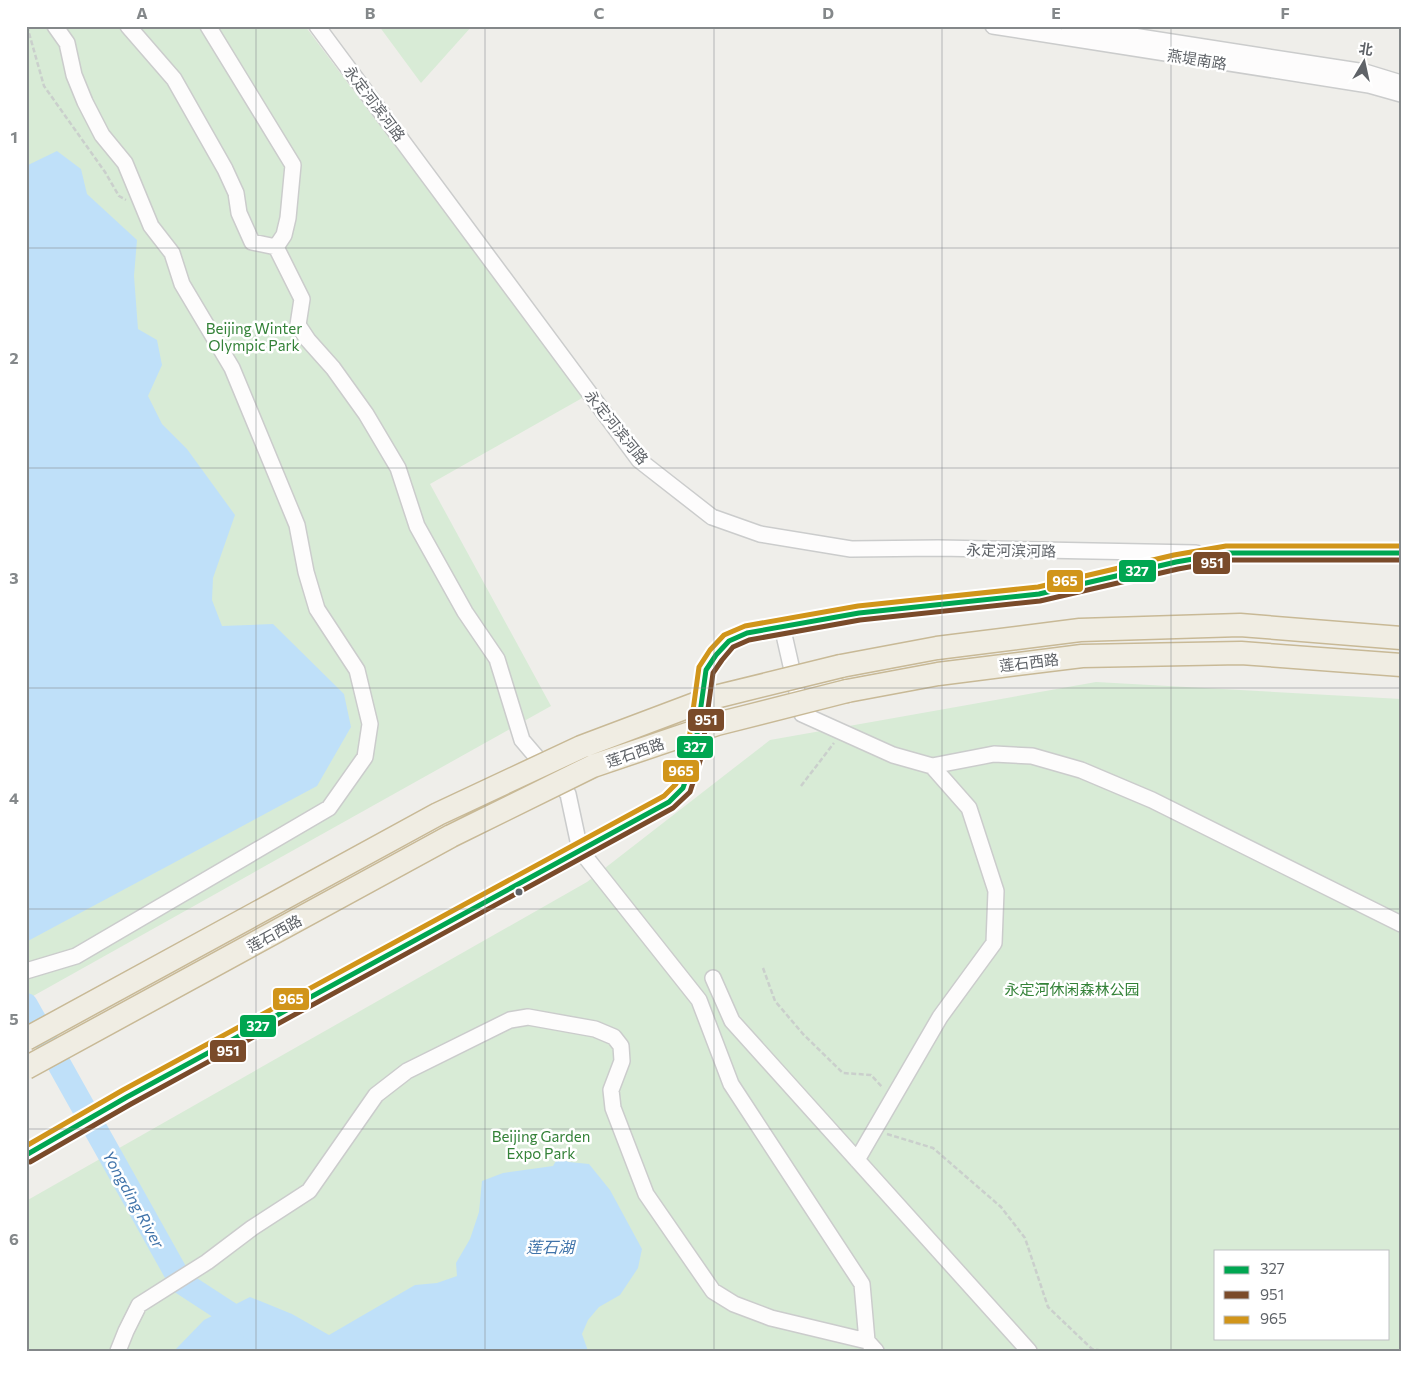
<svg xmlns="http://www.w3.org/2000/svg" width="1427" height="1377" font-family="Commissioner,'Noto Sans SC',sans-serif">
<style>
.green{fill:#d8ebd6;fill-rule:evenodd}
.water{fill:#bfe0f9}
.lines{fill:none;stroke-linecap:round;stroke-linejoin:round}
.river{stroke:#bfe0f9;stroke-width:24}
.minor-casing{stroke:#cbcccc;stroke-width:18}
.major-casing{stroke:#d7ceb8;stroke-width:21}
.highway-casing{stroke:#c8b996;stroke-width:25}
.path{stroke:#cacfcc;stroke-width:2.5;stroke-dasharray:5 2.5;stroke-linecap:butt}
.minor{stroke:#fdfcfc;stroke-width:15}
.major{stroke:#f4f2e9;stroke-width:19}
.highway{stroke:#f0ede3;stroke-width:22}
.highway-bridge-casing{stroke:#c8b996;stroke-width:25;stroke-linecap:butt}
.highway-bridge{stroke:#f0ede3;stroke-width:22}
.bus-1-casing{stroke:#fff;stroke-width:9}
.bus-2-casing{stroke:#fff;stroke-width:9}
.bus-3-casing{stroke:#fff;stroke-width:9}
.bus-1{stroke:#00a651;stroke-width:5}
.bus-2{stroke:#7a4b2a;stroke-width:5}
.bus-3{stroke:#d1951a;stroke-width:5}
.grid{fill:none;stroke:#84888a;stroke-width:1;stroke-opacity:0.55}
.bus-dot{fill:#5f6368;stroke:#fff;stroke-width:2}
.labels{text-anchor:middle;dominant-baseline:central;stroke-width:5;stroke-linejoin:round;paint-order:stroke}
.street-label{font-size:15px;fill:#5f6368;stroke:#fff}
.park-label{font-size:15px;fill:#348238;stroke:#fff}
.water-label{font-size:16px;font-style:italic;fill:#4174aa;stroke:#fff}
.line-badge{stroke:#fff;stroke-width:2}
.badge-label{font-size:14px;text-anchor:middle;font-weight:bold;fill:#fff}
.neatline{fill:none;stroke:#84888a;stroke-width:2}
.grid-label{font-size:16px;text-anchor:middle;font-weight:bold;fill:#84888a}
</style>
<rect width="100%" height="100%" fill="#efeeea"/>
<path class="green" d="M26,26h279l279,371 -154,87 121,222 -525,294z
M379,26h93l-51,57z
M1096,682l305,17v652h-1375v-150l561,-319 183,-142zM1216,1251h172v87h-172z"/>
<path class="water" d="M57,151l24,18 6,25 50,46 -3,36 4,53 19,11 5,25 -14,31 14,28 25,25 48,66 -22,63 -1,22 10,26 51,-2 71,70 7,33 -34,59 -291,156v-776z
M558,1157l11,5 20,2 21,26 32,59 -4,19 -18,27 -21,12 -11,13 -6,14 6,17h-414l30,-31 46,-23 42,17 37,21 86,-50 22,-2 20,-7 -1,-13 14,-24 9,-27 3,-31 21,-8 50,-7z"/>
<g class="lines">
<path class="river" d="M26,1005l155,277 106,69"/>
<defs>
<path id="minor" d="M128,26l46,53 51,90 11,24 3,20 13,29 24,5 26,52 -4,26 10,15 25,28 33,46 32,54 19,58 48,86 32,47 25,81 46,54 12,56 119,150 32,84 131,200 5,57
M208,26l85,139 -5,53 -4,17 -8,12
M317,26l322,434 73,57 48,17 91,15 87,-1 258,5
M993,26l376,59 32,9
M1069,26l296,46 36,11
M782,626l20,88 91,41 39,11 62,-12 38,2 49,14 71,30 249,124
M26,971l50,-15 253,-148 36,-51 5,-33 -13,-54 -40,-61 -11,-37 -9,-47 -65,-157 -50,-84 -10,-31 -21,-27 -26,-63 -23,-28 -17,-33 -11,-27 -7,-32 -12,-17
M713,978l19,43 297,330
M857,1160l83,-143 54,-74 2,-52 -27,-83 -37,-42
M118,1351l8,-20 13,-26 68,-43 45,-34 57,-37 67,-96 31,-24 103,-51 18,-3 67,12 19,8 7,9 1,15 -11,29 2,18 33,86 67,97 21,13 37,14 96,23 9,10"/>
<path id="major" d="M26,1155l101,-58 542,-295 14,-14 11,-32 12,-86 10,-15 13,-14 18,-8 112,-20 180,-19 137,-32 51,-9h174"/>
<path id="highway" d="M841,666l96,-18 143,-18 160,-5 161,13
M847,691l91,-17 144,-18 159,-3 160,12"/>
</defs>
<use href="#minor" class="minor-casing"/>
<use href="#major" class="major-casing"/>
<use href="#highway" class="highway-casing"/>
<path class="path" d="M27,26l17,60 61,86 14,24 7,4
M801,786l33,-43
M763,968l12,33 28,33 40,39 28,2 12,13
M887,1134l46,14 68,59 24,31 23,69 44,42 13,2"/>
<use href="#minor" class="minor"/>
<use href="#major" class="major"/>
<use href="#highway" class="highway"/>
<defs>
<path id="highway-bridge" d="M26,1039l412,-225 143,-67 130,-49 130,-32
M26,1068l425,-232 142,-70 124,-42 130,-33"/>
</defs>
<use href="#highway-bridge" class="highway-bridge-casing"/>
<use href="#highway-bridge" class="highway-bridge"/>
<defs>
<path id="bus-1" d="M26,1155l101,-58 542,-295 14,-14 11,-32 12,-86 10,-15 13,-14 18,-8 112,-20 180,-19 137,-32 51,-9h174"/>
<path id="bus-2" d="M30,1162l101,-58 542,-296 17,-16 11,-34 12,-85 9,-13 11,-13 16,-7 111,-20 180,-19 138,-32 50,-9h173"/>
<path id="bus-3" d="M26,1146l97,-56 541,-294 12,-12 11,-30 12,-87 11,-17 14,-15 21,-9 113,-20 180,-19 136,-32 52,-9h175"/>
</defs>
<use href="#bus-1" class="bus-1-casing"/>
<use href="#bus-2" class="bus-2-casing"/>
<use href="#bus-3" class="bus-3-casing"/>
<use href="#bus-1" class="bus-1"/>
<use href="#bus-2" class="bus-2"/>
<use href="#bus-3" class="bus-3"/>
</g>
<path class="grid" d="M256,26v1325M485,26v1325M714,26v1325M942,26v1325M1171,26v1325M26,248h1375M26,468h1375M26,688h1375M26,909h1375M26,1129h1375"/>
<circle class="bus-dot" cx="519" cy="892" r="4.5"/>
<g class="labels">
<g class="street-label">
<text transform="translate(1197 59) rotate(9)">燕堤南路</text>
<text transform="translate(375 103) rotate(53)">永定河滨河路</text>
<text transform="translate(617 427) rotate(51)">永定河滨河路</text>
<text transform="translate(1011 550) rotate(1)">永定河滨河路</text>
<text transform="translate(1029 662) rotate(-7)">莲石西路</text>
<text transform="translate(635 752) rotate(-19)">莲石西路</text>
<text transform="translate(274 933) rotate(-29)">莲石西路</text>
</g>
<g class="park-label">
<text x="254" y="328">Beijing Winter<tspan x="254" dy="17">Olympic Park</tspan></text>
<text x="1072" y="989">永定河休闲森林公园</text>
<text x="541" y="1136">Beijing Garden<tspan x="541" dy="17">Expo Park</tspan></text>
</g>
<g class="water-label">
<text transform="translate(134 1199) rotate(61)">Yongding River</text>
<text x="550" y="1246">莲石湖</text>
</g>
</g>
<g class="line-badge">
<rect x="1192" y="551" width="39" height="24" rx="5" fill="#7a4b2a"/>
<rect x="1118" y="559" width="39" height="24" rx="5" fill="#00a651"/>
<rect x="1046" y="569" width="38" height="24" rx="5" fill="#d1951a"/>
<rect x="687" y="708" width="38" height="24" rx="5" fill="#7a4b2a"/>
<rect x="676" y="735" width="38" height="24" rx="5" fill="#00a651"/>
<rect x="662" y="759" width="38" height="24" rx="5" fill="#d1951a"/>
<rect x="272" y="987" width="38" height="24" rx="5" fill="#d1951a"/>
<rect x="239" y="1014" width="38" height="24" rx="5" fill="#00a651"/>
<rect x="209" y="1039" width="38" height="24" rx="5" fill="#7a4b2a"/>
</g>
<g class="badge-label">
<text x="1212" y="568">951</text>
<text x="1137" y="576">327</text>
<text x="1065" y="586">965</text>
<text x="706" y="725">951</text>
<text x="695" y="752">327</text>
<text x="681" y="776">965</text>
<text x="291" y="1004">965</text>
<text x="258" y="1031">327</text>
<text x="228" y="1056">951</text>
</g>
<rect width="1427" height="1377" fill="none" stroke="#ffffff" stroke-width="55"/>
<rect x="1214" y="1250" width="175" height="90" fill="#ffffff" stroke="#bfc1c3"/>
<rect x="1224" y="1266" width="25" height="8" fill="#00a651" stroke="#bfc1c3"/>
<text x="1260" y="1274" font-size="15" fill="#5f6368">327</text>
<rect x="1224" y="1291" width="25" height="8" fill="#7a4b2a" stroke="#bfc1c3"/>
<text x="1260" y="1300" font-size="15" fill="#5f6368">951</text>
<rect x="1224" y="1316" width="25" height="8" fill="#d1951a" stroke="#bfc1c3"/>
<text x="1260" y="1324" font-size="15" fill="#5f6368">965</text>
<g transform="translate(1364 62) rotate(9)" stroke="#ffffff" stroke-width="4" paint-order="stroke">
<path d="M0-4L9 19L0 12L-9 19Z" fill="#5f6368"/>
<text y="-8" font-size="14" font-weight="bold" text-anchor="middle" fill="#5f6368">北</text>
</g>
<rect x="28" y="28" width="1372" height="1322" class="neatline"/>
<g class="grid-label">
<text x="142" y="19">A</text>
<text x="370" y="19">B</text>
<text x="599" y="19">C</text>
<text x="828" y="19">D</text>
<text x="1056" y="19">E</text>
<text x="1285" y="19">F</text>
<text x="14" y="143">1</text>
<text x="14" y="364">2</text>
<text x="14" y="584">3</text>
<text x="14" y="804">4</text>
<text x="14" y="1025">5</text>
<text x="14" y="1245">6</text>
</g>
</svg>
